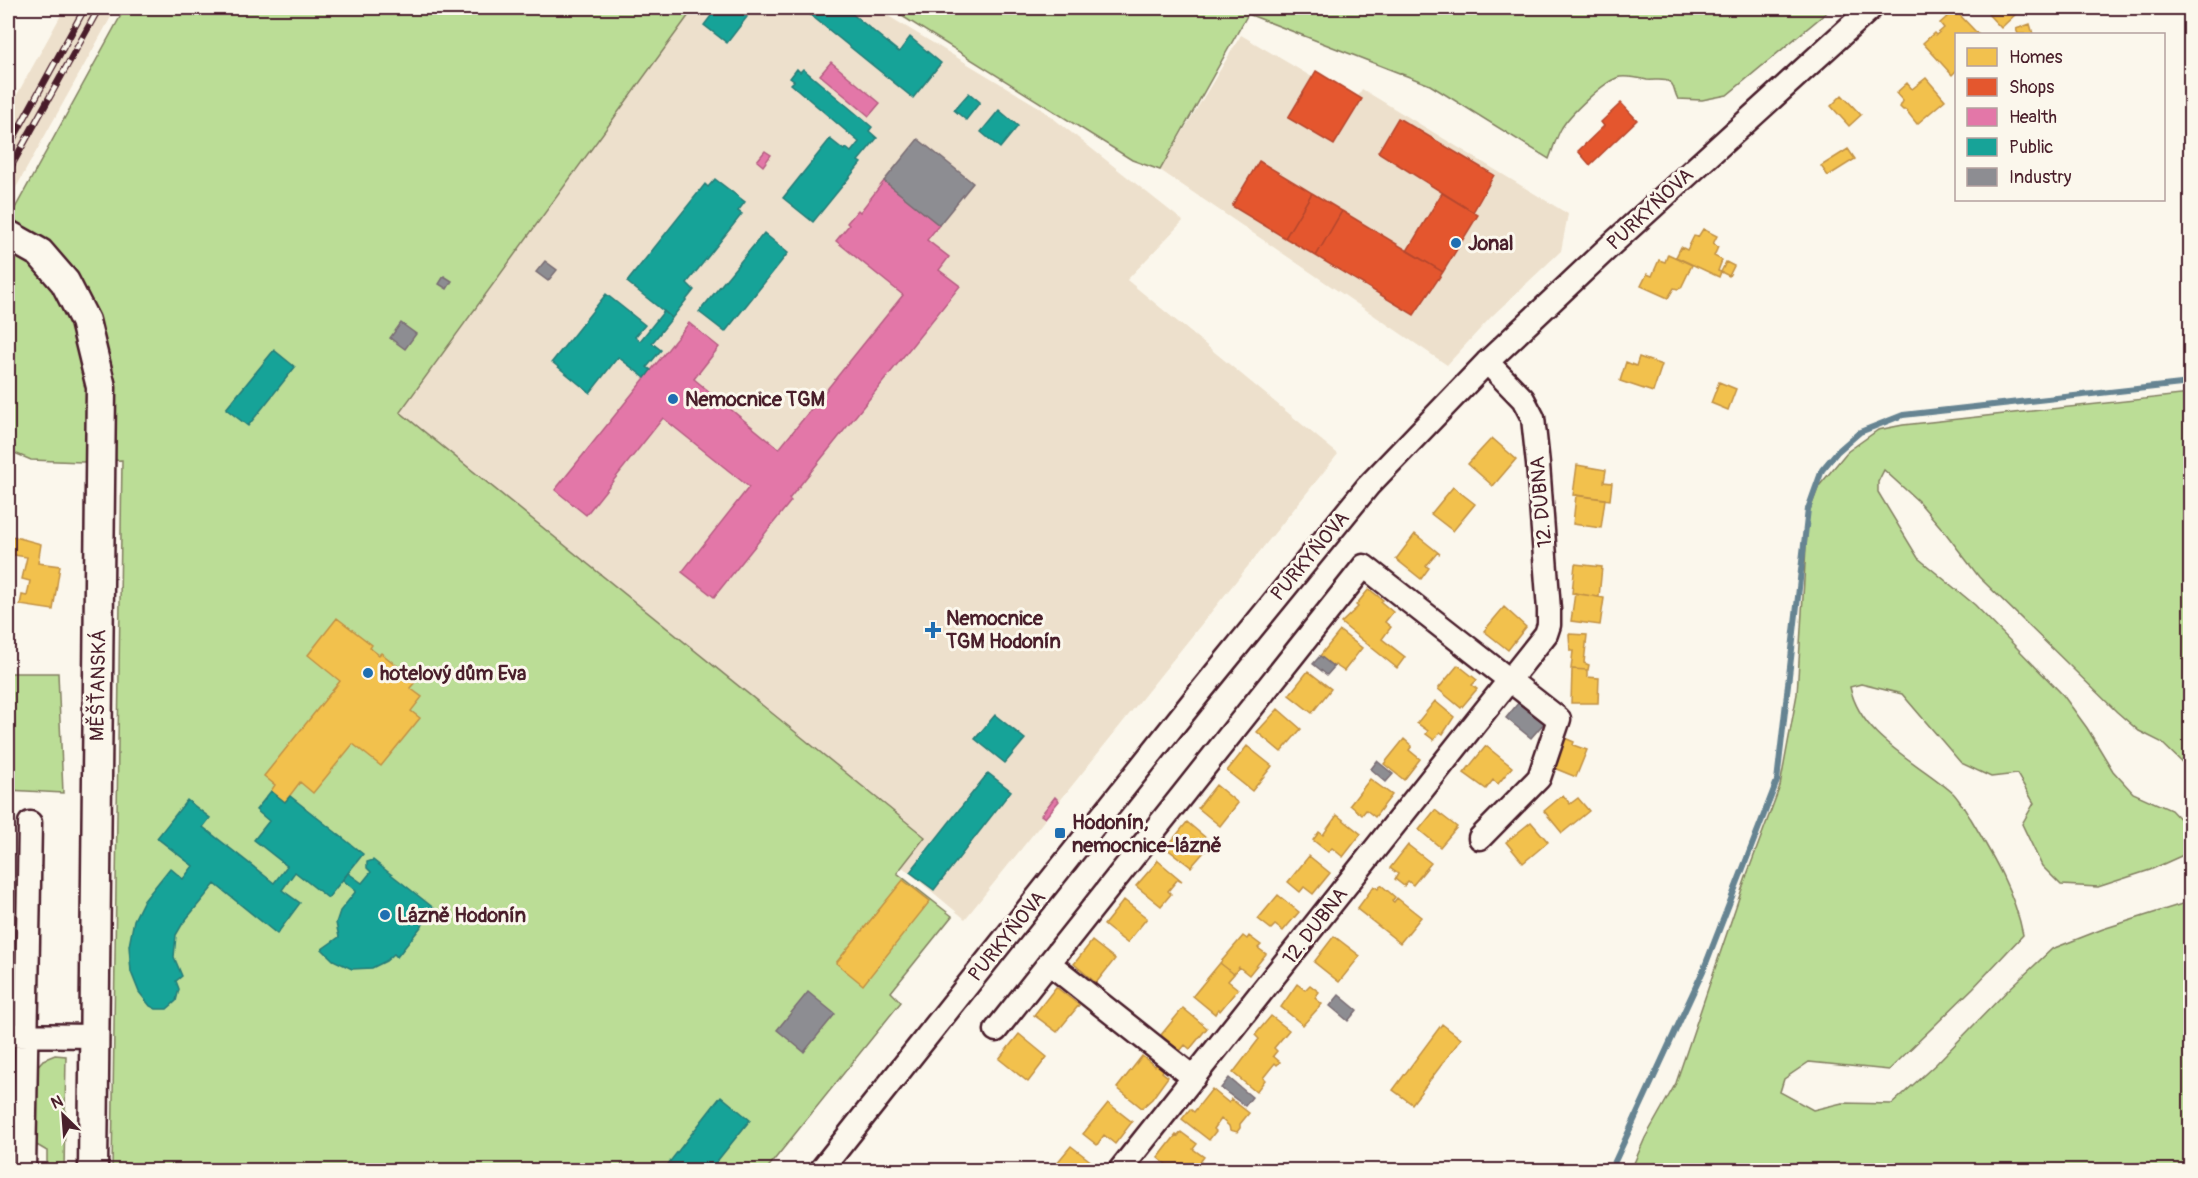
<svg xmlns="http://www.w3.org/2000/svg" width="2198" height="1178" font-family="Pangolin,sans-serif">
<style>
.built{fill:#ede0cc}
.green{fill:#bbdd96;stroke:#827e60;stroke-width:1.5}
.homes{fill:#f2c14e;stroke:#c09044;stroke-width:1.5}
.shops{fill:#e4572e;stroke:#b6462d;stroke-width:1.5}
.health{fill:#e377a8;stroke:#b55d82;stroke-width:1.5}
.public{fill:#17a398;stroke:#267b77;stroke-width:1.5}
.industry{fill:#8d8d92;stroke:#796c73;stroke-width:1.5}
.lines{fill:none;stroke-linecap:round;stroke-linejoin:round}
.stream{stroke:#668492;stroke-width:6}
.minor-casing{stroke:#4a1f2b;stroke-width:27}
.major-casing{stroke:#4a1f2b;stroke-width:33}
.minor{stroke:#fbf7ec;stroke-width:22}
.major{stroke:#fbf7ec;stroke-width:28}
.rail-casing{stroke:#4a1f2b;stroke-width:7}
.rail{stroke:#fbf7ec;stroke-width:4.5;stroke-dasharray:14;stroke-linecap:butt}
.poi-dot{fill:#1f6fb2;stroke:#fbf7ec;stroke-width:2}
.labels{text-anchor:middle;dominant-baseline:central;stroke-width:6;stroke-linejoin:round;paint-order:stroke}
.street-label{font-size:20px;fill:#4a1f2b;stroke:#fbf7ec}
.poi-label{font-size:20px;font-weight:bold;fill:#4a1f2b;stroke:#fbf7ec;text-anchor:start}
</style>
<rect width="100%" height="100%" fill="#fbf7ec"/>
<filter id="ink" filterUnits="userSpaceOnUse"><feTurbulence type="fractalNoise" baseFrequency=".0167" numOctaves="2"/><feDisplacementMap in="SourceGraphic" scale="12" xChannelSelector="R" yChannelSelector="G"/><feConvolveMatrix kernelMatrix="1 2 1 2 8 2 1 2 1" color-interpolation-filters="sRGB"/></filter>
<g filter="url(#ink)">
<path class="built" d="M65,8h51l-108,194v-91z
M694,8h181l164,99 144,114 -56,59 211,174 -373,465 -100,-83 23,-29 -488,-395z
M1241,35l71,42 4,-6 42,25 4,-7 206,125 -7,37 -69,65 -45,49 -287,-195z"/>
<path class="green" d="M125,8h569l-294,404 525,425 -28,36 55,43 -61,76 10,10 -135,168h-654l10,-710 -40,2 -51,-2 -21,-9 -2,4v-234z
M889,8h943l-105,87 -25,5 -24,-1c-3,-5 -3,-9 -5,-13 -4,-9 -18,-5 -26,-6 -9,-2 -18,-4 -27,-3 -15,3 -51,38 -59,52 -5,9 -8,20 -12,30l-119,-74 -182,-71 -88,156 -28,-10z
M2190,394v184l-2,-2 -3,3 3,3 2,-1v189l-29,-28 -22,-11 -22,-19 -138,-135 -35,-46 -26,-30 -34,-31 -6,12v10l40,66 57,47 88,90 24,33 26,43 20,22 38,17 17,18 2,5v19l-40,18 -52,17 -37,-2 -19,-19 -20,-42 12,-21 -17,-29 -26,3 -30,-14 -59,-69 -41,-10 -11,3c11,51 67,74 103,106 7,7 12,18 18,26 22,37 44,74 52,116l-50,53 -84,82 -80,-8 -25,17 -4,13 33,18 29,-7 50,1 44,-40 70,-72 46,-43 51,-20 79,-25h8v266h-559l14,-32 31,-55 69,-203 35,-94 17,-92 11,-179 11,-29 28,-34 31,-22 25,-5z
M8,673h50l5,120 -55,-3z
M55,1055l11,1 -2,114h-17v-19l-12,-7v-75l8,-9z"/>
<path class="homes" d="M1995,8h22l1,4 -17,16 -13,-14z
M1955,10l23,24h-22v37l-4,4 -29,-32 11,-10 2,2 8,-7 -4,-5z
M2030,24l3,10h-15l-2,-5z
M1926,78l19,22 -28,24 -11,-14h-3l-3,-3 3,-6 -7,-8 11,-10 5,6z
M1842,95l19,20 -12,11 -18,-20z
M1848,149l7,10 -27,17 -7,-10z
M1703,229l14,7 -4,8 5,3 -4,9 8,4 -4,11 3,1 -2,5 -43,-20 5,-10 6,3 7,-14 4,1z
M1668,254l24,11 -11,23 -3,1 -4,-1 -6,10 -27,-12 6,-12 5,2 7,-16 6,2z
M1726,262l8,4 -5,10 -8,-4z
M1639,357l23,8 -9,27 -33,-11 6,-19 10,4z
M1719,382l17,7 -8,21 -17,-7z
M1492,438l24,21 -23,27 -25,-22z
M1577,465l29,5 -2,12 8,1 -2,17 -37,-5z
M1453,487l22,17 -22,27 -22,-17z
M1576,495l29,4 -4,29 -28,-4z
M1415,534l25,20 -3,-1 -11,13 3,2 -8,11 -25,-20z
M8,535l33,9 -3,19 22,3 -7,44 -33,-5 2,-10 5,1 3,-15 -8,-2 5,-22 -19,-3z
M1575,564l27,3 -3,30 -27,-4z
M1369,589l14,11 -2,2 12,10 -8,10 6,5 -9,12 23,18 -8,11 -56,-45 17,-16 -2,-2z
M1575,593l29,5 -4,27 -29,-4z
M1504,607l22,20 -18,23 -24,-19z
M337,618l35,27 -2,3 9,7 2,-2 35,28 -6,7 12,9 -11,14 9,7 -39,48 -28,-22 -40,49 -13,-11 -15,20 -14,-11 4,-6 -11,-9 76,-95 -32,-26z
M1340,631l22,17 -18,23 -9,-6 -1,2 -14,-11z
M1569,634l18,1 -3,28 5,2 -1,5 -17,-1 2,-18h-3z
M1458,665l19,15 -5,5 5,4 -16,19 -23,-19z
M1572,669l15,1v7l12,1 -1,25h-27z
M1308,671l23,18 -19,24 -23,-18z
M1435,701l19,16 -11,17 -3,-2 -6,8 -8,-6 2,-3 -11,-8z
M1278,709l23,20 -20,23 -24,-20z
M1560,736l14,6 -1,3 14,5 -11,27 -27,-11z
M1404,739l8,7 -3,4 11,9 -16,21 -20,-16z
M1247,746l25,20 -20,25 -25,-20z
M1486,746l26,21 -14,17 -5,-4 -7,9 -22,-16z
M1370,779l22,16 -17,22 -9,-7 -4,5 -12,-10z
M1216,785l22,18 -18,23 -22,-18z
M1563,795l7,9 8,-6 11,13 -27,22 -18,-22z
M1435,810l22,17 -17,20 -21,-17z
M1337,815l24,19 -18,23 -11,-9 -4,4 -15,-12 6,-8 4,3z
M1187,822l25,21 -21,24 -25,-19z
M1531,822l17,20 -25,21 -17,-21z
M1408,845l23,18 -18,22 -5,-4 -4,5 -9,-7 3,-5 -8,-6z
M1309,856l21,17 -17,21 -9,-7 -4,5 -12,-10z
M1157,860l25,21 -4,-2 -10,12 3,3 -10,12 -25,-20 21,-24z
M903,880l27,21 -67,84 -27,-22z
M1381,885l14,12 -3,4 2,1 3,-4 24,19 -21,26 -43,-34 17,-23 4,3z
M1278,895l21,17 -16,19 -8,-6 -4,4 -13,-10z
M1124,900l23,18 -20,25 -23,-18z
M1243,936l4,3 2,-3 12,9 -3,3 8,6 -17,21 -10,-8 -5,7 -14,-11z
M1334,936l26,20 -21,26 -25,-20z
M1092,941l23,18 -19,24 -22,-19z
M1220,963l14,11 -6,7 10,8 -18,22 -2,-2 -3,5 -22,-18z
M1297,984l8,6 5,-5 9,7 -4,6 7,6 -19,21 -22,-18z
M1056,987l23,18 -22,27 -23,-17z
M1183,1008l24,20 -17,21 -5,-4 -5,6 -19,-16z
M1271,1016l18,14 -15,18 3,3 -4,5 7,6 -3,3 -2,-2 -12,15 2,2 -9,12 -23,-19 26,-34 -4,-4z
M1442,1024l19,15 -49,65 -19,-14z
M1019,1034l28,23 -19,25 -29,-23z
M1142,1056l13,10 2,-3 7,6 -2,3 6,5 -16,22 -10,9 -25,-20z
M1212,1089l17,14 2,-4 18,14 -9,11v4l-3,4 -7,-2 -1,-4 -8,-7 -7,10 2,2 -7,9 -27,-21 8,-10 4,3z
M1108,1103l24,19 -17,22 -11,-9 -7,10 -14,-11z
M1181,1132l16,12 -4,5 11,8 -10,13h-21l-15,-12 18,-23 2,1z
M1071,1146l26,20 -4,4h-42z"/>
<path class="shops" d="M1316,71l46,28 -28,46 -46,-27z
M1621,103l16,17 -47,45 -12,-14 26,-25 -3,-4z
M1398,118l96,57 -21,37 -95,-60z
M1259,161l53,32 -27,45 -53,-32z
M1312,193l30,18 -26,45 -31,-18z
M1442,193l36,22 -35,57 -36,-21z
M1342,211l101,61 -29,43 -98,-59z"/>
<path class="health" d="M831,62l49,41 -11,13 -49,-41z
M765,151l6,4 -8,11 -6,-5z
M884,181l55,44 -12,15 22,17 -10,13 21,16 -171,213 2,2 -77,96 -32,-25 67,-85 -86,-69 -77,97 -31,-25 134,-167 30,24 -25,32 85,70 124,-154 -67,-54 13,-16 -2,-2 11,-13 2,2z
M1055,797l4,4 -14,17 -4,-3z"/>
<path class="public" d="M717,8h17l13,9 -20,26 -23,-18z
M802,8h43l54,44 11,-15 31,26 -28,35z
M797,69l3,3 3,-3 69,58 -3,4 8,7 -19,23 3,2 -48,59 -30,-24 47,-59 14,11 2,-2 5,4 8,-10 -68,-58 3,-3 -4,-3z
M969,93l11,9 -14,18 -12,-10z
M999,110l19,16 -18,22 -19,-16z
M715,179l30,23 -7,9 4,3 -55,69 7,7 -22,28 -45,-36 78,-98 3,3z
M764,233l24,20 -63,79 -26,-20z
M606,294l39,31 -10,12 5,4 24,-30 8,7 -20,25 9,7 -14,17 4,3 -6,8 -27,-21 -28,36 -38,-31z
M274,350l21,17 -47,59 -22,-17z
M995,715l30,24 -20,24 -30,-24z
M988,773l23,18 -77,99 -24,-18z
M271,791l14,11 5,-6 73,58 -35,44 -33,-26 -13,18 18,13 -23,31 -62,-50 -32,39 -7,12 -2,22 8,19 -6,5 3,8 -3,12 -9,8h-11l-6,-3 -11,-14 -8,-20 -2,-26 5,-26 9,-18 27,-34 13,11 10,-13 -36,-28 30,-38 23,18 -7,9 71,56 13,-17 -33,-26 15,-19 -13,-11z
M373,860l62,49 -38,48 -3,-3 -8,7 -14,7 -20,1 -19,-9 -11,-11 17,-12 -3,-14 4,-12 16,-20 -13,-11 5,-7 14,10 9,-11 -4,-4v-6z
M721,1096l29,24 -40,50h-34l-8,-6z"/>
<path class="industry" d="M918,139l55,44 -34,42 -55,-44z
M545,261l12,9 -9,11 -12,-9z
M444,276l8,5 -5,8 -8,-5z
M401,323l15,11 -11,15 -15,-11z
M1320,656l14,11 -7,8 -14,-11z
M1519,702l25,21 -13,15 -25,-20z
M1377,761l16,13 -7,8 -15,-13z
M808,992l27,22 -31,38 -27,-22z
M1339,995l18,15 -9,11 -18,-15z
M1229,1078l23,19 -7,9 -24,-18z"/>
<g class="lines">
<path class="stream" d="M1611,1170l92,-199 74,-190 31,-272 14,-39 15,-18 23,-20 43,-17 287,-32"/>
<defs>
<path id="minor" d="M1049,963l145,115
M996,1030l368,-464 195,153 -20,59 -59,60
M8,1035l86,1
M24,1170l6,-347
M821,1170l380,-479 167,-205 119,-124 125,-118 259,-236
M1120,1170l426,-536 3,-9v-15l-11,-146 -5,-46 -10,-19 -36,-37"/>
<path id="major" d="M8,235l32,18 25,29 20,39 16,66 -8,783"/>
</defs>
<use href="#minor" class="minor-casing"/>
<use href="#major" class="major-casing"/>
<use href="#minor" class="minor"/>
<use href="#major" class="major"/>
<defs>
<path id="rail" d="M8,148l77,-140
M8,172l91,-164"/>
</defs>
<use href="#rail" class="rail-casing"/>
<use href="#rail" class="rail"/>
</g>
</g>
<g class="poi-dot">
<circle cx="1456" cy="243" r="6"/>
<circle cx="673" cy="399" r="6"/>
<path d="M930 621h6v6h6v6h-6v6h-6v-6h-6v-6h6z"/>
<circle cx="368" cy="673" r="6"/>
<rect x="1054" y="827" width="12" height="12" rx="3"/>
<circle cx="385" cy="915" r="6"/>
</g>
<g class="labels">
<g class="street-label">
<text transform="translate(1650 209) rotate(-43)">PURKYŇOVA</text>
<text transform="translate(1541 502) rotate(-95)">12. DUBNA</text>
<text transform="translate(1310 556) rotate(-50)">PURKYŇOVA</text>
<text transform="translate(98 685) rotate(-89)">MĚŠŤANSKÁ</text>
<text transform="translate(1315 926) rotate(-52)">12. DUBNA</text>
<text transform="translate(1007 936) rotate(-51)">PURKYŇOVA</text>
</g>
<g class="poi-label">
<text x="1468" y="243">Jonal</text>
<text x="685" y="399">Nemocnice TGM</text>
<text x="946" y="618">Nemocnice<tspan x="946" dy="23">TGM Hodonín</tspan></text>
<text x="380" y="673">hotelový dům Eva</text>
<text x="1072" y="822">Hodonín,<tspan x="1072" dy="23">nemocnice-lázně</tspan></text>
<text x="397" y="915">Lázně Hodonín</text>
</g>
</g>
<rect width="2198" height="1178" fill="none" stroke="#fbf7ec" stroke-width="30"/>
<rect x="15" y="15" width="2168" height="1148" fill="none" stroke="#4a1f2b" stroke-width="2" filter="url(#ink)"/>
<rect x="1955" y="33" width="210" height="168" fill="#fbf7ec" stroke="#b4a19f" stroke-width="1.5"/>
<rect x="1967" y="48" width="30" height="18" fill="#f2c14e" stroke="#b4a19f" stroke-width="1.5"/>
<text x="2009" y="63" font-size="18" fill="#4a1f2b">Homes</text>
<rect x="1967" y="78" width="30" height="18" fill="#e4572e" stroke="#b4a19f" stroke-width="1.5"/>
<text x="2009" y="93" font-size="18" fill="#4a1f2b">Shops</text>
<rect x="1967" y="108" width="30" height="18" fill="#e377a8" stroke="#b4a19f" stroke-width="1.5"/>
<text x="2009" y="123" font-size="18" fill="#4a1f2b">Health</text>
<rect x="1967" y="138" width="30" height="18" fill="#17a398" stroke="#b4a19f" stroke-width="1.5"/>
<text x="2009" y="153" font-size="18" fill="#4a1f2b">Public</text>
<rect x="1967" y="168" width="30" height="18" fill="#8d8d92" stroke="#b4a19f" stroke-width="1.5"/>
<text x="2009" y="183" font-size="18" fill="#4a1f2b">Industry</text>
<g transform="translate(63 1115) rotate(335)" stroke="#fbf7ec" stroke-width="4.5" paint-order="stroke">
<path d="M0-4.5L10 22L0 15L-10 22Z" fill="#4a1f2b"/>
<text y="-9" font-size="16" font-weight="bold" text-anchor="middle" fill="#4a1f2b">N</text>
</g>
</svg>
